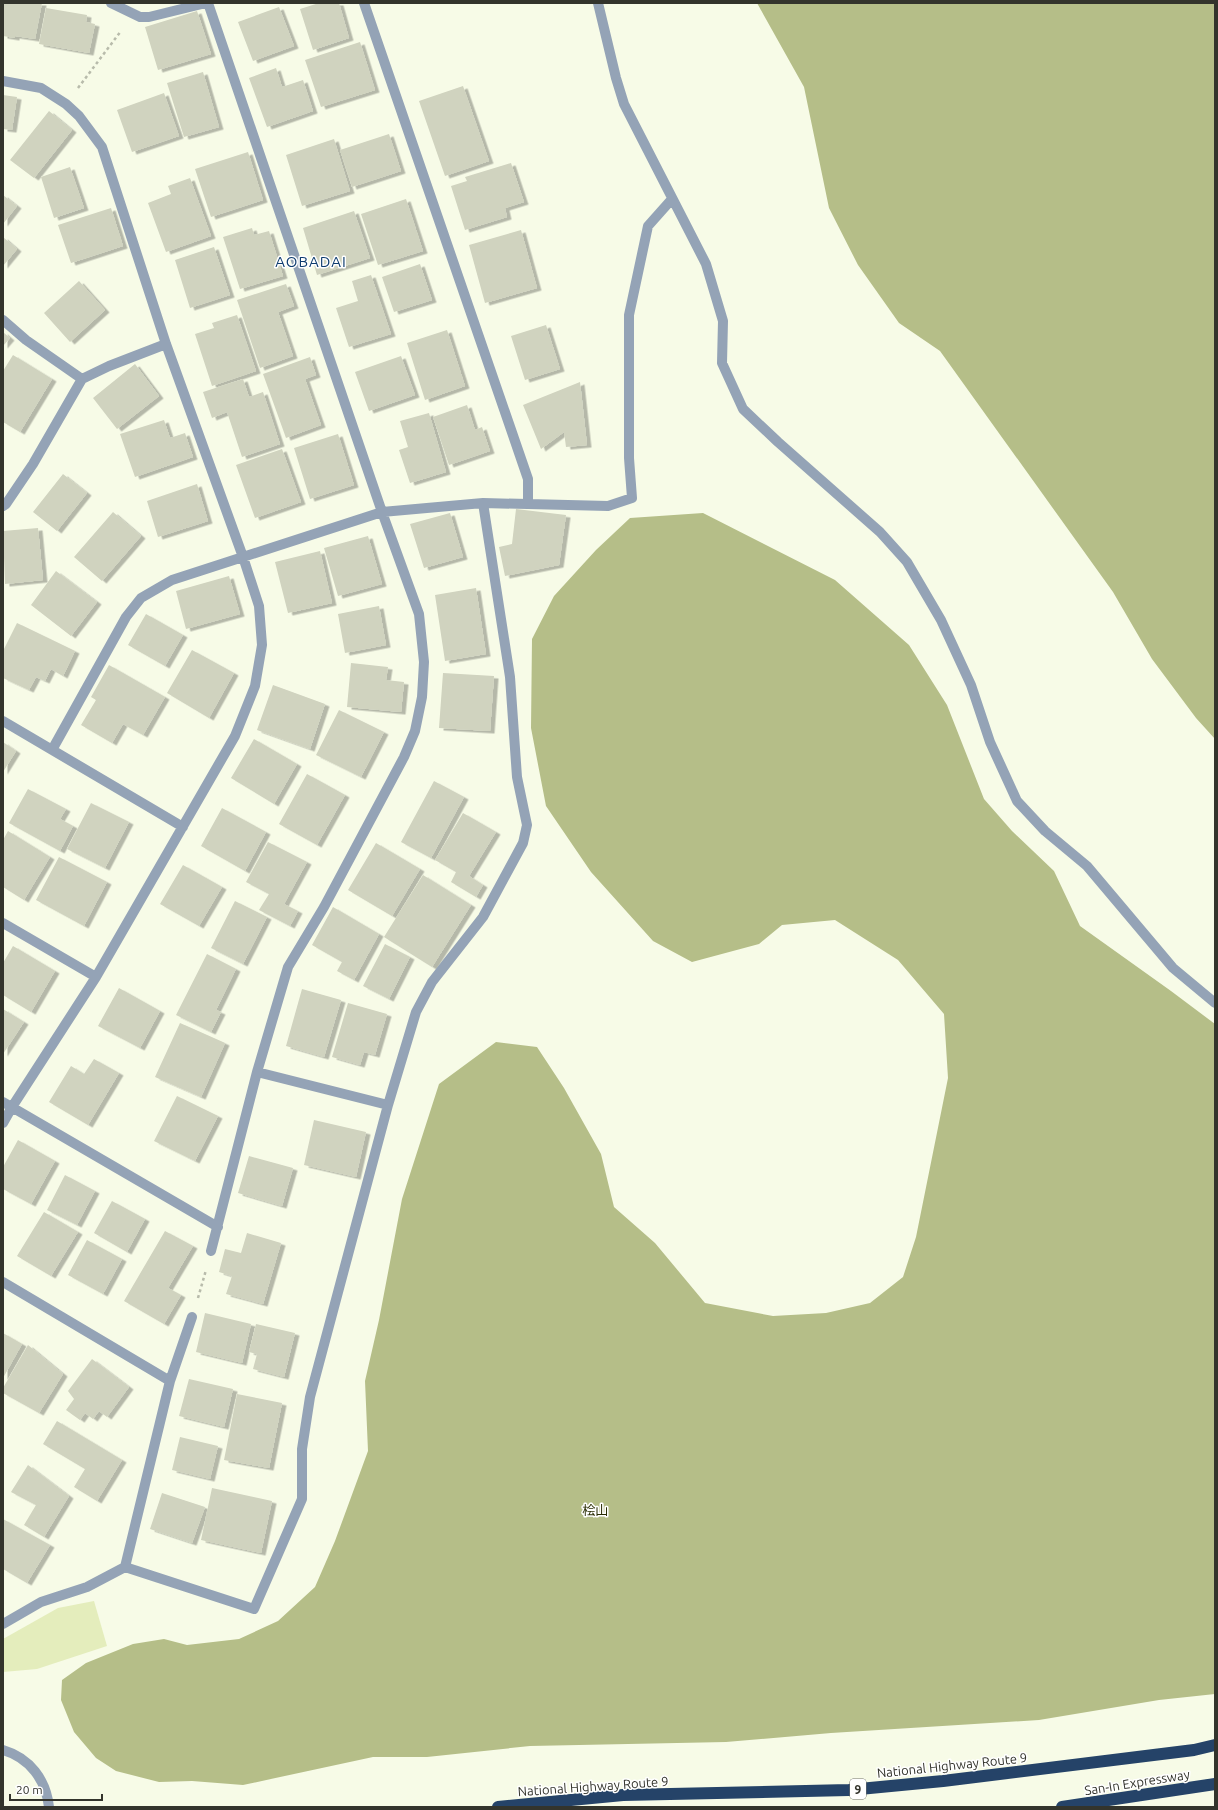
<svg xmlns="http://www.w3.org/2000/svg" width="1218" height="1810" font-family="Ubuntu,'Noto Sans JP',sans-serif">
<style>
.green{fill:#e4edbc}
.forest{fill:#b5be88}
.building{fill:#d0d3bf;filter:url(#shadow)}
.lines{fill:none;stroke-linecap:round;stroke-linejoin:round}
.path{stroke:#b8bbab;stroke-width:2.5;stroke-dasharray:3 3;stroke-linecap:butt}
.street{stroke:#94a3b6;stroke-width:10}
.highway{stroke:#254368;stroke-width:12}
.labels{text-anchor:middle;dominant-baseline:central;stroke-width:3;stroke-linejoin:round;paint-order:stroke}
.shield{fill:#fff;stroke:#70716b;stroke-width:1}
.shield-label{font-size:12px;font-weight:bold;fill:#33342c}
.park-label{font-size:13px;fill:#282c02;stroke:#fff}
.street-label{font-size:13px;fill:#33342c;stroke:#fff}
.quarter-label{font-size:15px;letter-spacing:1px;fill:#0d3b6e;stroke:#fff}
</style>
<defs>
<filter id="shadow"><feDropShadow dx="4.5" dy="2.5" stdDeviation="0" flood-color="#0004"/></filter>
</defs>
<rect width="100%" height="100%" fill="#f7fbe7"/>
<path class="green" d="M94,1601l13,45 -70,23 -34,3v-33l55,-31z"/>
<path class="forest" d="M757,3h458v736l-19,-21 -44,-59 -39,-67 -173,-241 -41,-28 -41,-58 -29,-57 -25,-121z
M703,513l132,67 74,65 38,60 37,94 28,32 42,40 26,55 91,65 44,33v670l-56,6 -120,20 -208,13 -105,9 -196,4 -103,11h-54l-130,28 -51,-4 -33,1 -43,-11 -20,-13 -22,-26 -13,-32 1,-20 24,-17 47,-19 31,-5 23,6 52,-6 39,-18 37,-34 20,-46 33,-90 -3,-70 14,-61 23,-121 37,-115 57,-42 41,5 27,41 37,66 13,53 41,36 50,60 68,13 53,-3 44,-10 33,-26 13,-40 32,-159 -4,-64 -46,-54 -63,-40 -53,5 -23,19 -67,18 -39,-21 -62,-69 -45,-66 -15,-78 1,-89 22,-43 42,-46 34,-32z"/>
<path class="building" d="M3,3h39l-7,36 -20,-3v2l-12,-2z
M319,3h20l10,35 -36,12 -13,-41z
M279,7l15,39 -41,15 -15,-39z
M46,8l41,7 -1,7 9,2 -6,29 -50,-9z
M197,11l14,43 -53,16 -13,-43z
M360,42l15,48 -54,17 -16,-47z
M276,68l6,19 21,-7 10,31 -46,16 -18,-49z
M203,72l16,55 -35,10 -17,-54z
M463,86l26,75 -44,15 -26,-75z
M164,93l15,43 -47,16 -15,-42z
M3,95l14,2 -5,33 -9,-1z
M49,111l23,19 -38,48 -24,-18z
M389,134l12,37 -49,16 -12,-37z
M334,139l16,52 -48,15 -16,-51z
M248,152l15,48 -52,17 -16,-48z
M511,163l13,39 -19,6 2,9 -42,13 -14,-44 16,-5 -2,-4z
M70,167l14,41 -30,10 -13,-41z
M190,178l21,58 -45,16 -18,-49 23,-9 -3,-8z
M3,195l14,11 -14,18z
M406,199l17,52 -45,14 -17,-51z
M111,208l12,38 -52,17 -13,-38z
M354,211l16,47 -53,17 -14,-47z
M252,228l2,7 15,-4 14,45 -43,13 -17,-52z
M521,230l16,58 -52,15 -16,-58z
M3,237l14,12 -14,17z
M214,247l16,48 -40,13 -15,-48z
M420,264l12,36 -38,12 -12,-35z
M371,275l20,59 -42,13 -13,-39 22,-7 -6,-20z
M79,281l26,29 -35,32 -26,-29z
M286,284l8,22 -16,6 15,44 -33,12 -23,-68z
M237,315l19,56 -44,15 -17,-52 19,-6 -2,-5z
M546,325l14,44 -35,11 -14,-44z
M447,330l18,56 -40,14 -18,-57z
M3,332l7,6 -7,8z
M13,355l39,24 -32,53 -17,-10v-51z
M401,356l14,39 -46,16 -14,-39z
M310,357l6,18 -11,4 16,46 -35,13 -23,-64z
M135,364l24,32 -42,33 -24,-31z
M243,379l6,18 14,-5 17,52 -38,13 -15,-45 -15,6 -9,-26z
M580,382l7,63 -21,2 -2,-15 -23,17 -18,-44z
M467,405l8,25 7,-3 8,24 -41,14 -16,-48z
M429,413l17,59 -36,11 -11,-33 9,-3 -8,-26z
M164,420l6,18 15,-5 8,24 -58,20 -15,-43z
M338,434l16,51 -44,14 -16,-51z
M282,449l19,53 -46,16 -19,-53z
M63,474l24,19 -30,38 -24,-19z
M197,484l11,37 -50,16 -11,-36z
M516,509l50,6 -7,50 -54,11 -6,-29 13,-3z
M113,512l28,24 -39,45 -28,-24z
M450,513l13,44 -39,11 -14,-44z
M38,528l5,52 -38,4 -2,-53z
M368,536l14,48 -44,12 -14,-48z
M320,551l12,52 -44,10 -13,-51z
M56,571l41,31 -26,34 -40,-31z
M229,576l11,38 -54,15 -10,-38z
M476,588l10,66 -41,7 -10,-66z
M379,606l7,39 -41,8 -7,-39z
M146,614l37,21 -18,31 -37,-21z
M17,623l58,28 -12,25 -12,-7 -6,12 -9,-4 -7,13 -26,-12v-27z
M192,650l42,23 -25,45 -42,-25z
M351,663l37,4 -2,13 18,2 -3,30 -54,-5z
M109,665l56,32 -22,38 -20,-11 -11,19 -31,-18 15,-25 -5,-3z
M443,673l51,3 -4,55 -51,-3z
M273,685l52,19 -15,45 -53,-19z
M339,710l45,22 -23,45 -45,-22z
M254,739l43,25 -23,40 -43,-26z
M3,742l13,9 -13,21z
M307,774l38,21 -28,50 -38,-21z
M434,781l30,16 -33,61 -30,-16z
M28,789l38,20 -6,10 13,7 -13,25 -51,-28z
M91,803l38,19 -24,46 -38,-19z
M222,808l44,24 -21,39 -44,-25z
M463,813l33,19 -27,44 14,9 -7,12 -25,-15 5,-10 -21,-12z
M8,831l42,26 -26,43 -21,-13v-47z
M268,842l39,20 -23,42 14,7 -8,15 -31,-16 10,-16 -23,-12z
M376,843l44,26 -28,47 -44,-26z
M59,857l48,25 -23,44 -48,-26z
M183,865l39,22 -23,39 -39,-22z
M423,875l48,30 -39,62 -48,-30z
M235,901l32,16 -24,47 -32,-16z
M333,907l46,27 -25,46 -17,-9 5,-9 -30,-17z
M385,944l25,13 -21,42 -26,-13z
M13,946l42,25 -24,41 -28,-17v-32z
M207,954l29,15 -20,41 5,2 -10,20 -35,-17z
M119,988l41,23 -20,37 -42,-22z
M302,989l39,11 -17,57 -38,-11z
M348,1003l39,11 -12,41 -11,-3 -4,13 -28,-8z
M3,1009l21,13 -21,32z
M180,1023l45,20 -24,54 -46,-20z
M94,1059l25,14 -31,52 -39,-23 22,-36 13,8z
M177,1096l41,20 -23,45 -41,-20z
M314,1120l52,12 -10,45 -52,-12z
M18,1140l37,21 -24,43 -28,-15v-22z
M249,1156l44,12 -11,38 -44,-13z
M65,1175l30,16 -18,34 -30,-15z
M112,1201l33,18 -18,33 -33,-19z
M44,1212l34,20 -27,44 -34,-20z
M165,1231l28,15 -25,42 13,7 -17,29 -40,-23z
M247,1233l34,10 -18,61 -37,-10 6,-18 -13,-4 6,-23 16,4z
M87,1240l35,19 -19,35 -35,-19z
M205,1313l46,11 -9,39 -46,-11z
M256,1324l39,9 -11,44 -31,-8 4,-15 -8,-2z
M3,1333l19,11 -19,34z
M28,1345l35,29 -24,39 -36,-20v-5z
M92,1359l37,28 -22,30 -8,-6 -6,8 -8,-6 -5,7 -14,-10 8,-11 -6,-8z
M189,1379l44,10 -9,38 -45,-11z
M237,1394l45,9 -13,65 -45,-8z
M57,1421l65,39 -25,41 -23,-14 11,-18 -42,-25z
M180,1437l38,9 -8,33 -38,-9z
M28,1465l41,31 -25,41 -20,-12 12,-20 -25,-13z
M212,1488l60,13 -11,52 -60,-13z
M162,1493l43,14 -13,36 -42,-14z
M3,1519l47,26 -23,38 -24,-14z"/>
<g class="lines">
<path class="path" d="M78,88l43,-57
M198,1298l8,-28"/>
<path class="street" d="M111,3l29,14h9l57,-14
M208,3l174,509 37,102 5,48 -2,35 -7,34 -11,26 -80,150 -36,60 -31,105 -46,179
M364,3l164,476v25
M598,3l18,75 8,26 82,160 17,57 -1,42 21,46 35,33 102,90 27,30 34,58 30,65 19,57 27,59 28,30 42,35 86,102 42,35
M3,81l38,7 25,16 13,12 23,31 64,197 77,213 16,49 3,39 -7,41 -20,50 -139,241 -84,130 -9,16
M3,320l23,20 56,39 27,-13 57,-22
M483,503l125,3 24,-8 -3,-40v-143l19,-89 24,-27
M3,506l3,-2 27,-40 49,-85
M3,721l180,106
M52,750l74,-133 15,-19 31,-18 210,-68 101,-9 27,174 7,100 10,48 -4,18 -40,74 -51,65 -16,30 -28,93
M3,923l93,54
M3,1102l215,125
M3,1282l167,99
M125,1567l129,42 48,-110v-50l8,-52 78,-292 -131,-33
M3,1624l38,-22 46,-15 38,-20 45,-186 22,-64
M3,1750c27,8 43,30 46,57"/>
<path class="highway" d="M498,1807l125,-12 226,-5 94,-9 251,-31 21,-5
M1062,1807l153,-23"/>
</g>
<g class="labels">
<rect class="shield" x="850" y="1779" width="16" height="20" rx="3"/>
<g class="shield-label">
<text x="858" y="1789">9</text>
</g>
<g class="park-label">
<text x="595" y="1510">桧山</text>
</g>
<g class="street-label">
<text transform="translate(952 1765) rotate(-6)">National Highway Route 9</text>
<text transform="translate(1137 1782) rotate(-9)">San-In Expressway</text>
<text transform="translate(593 1786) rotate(-4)">National Highway Route 9</text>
</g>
<g class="quarter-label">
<text x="311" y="261">AOBADAI</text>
</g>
</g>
<rect width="1218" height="1810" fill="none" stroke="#33342c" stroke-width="8"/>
<path d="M10 1794v6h92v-6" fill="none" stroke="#33342c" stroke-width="2"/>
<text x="16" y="1794" font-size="12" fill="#33342c" stroke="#ffffff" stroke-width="3" paint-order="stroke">20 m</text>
</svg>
